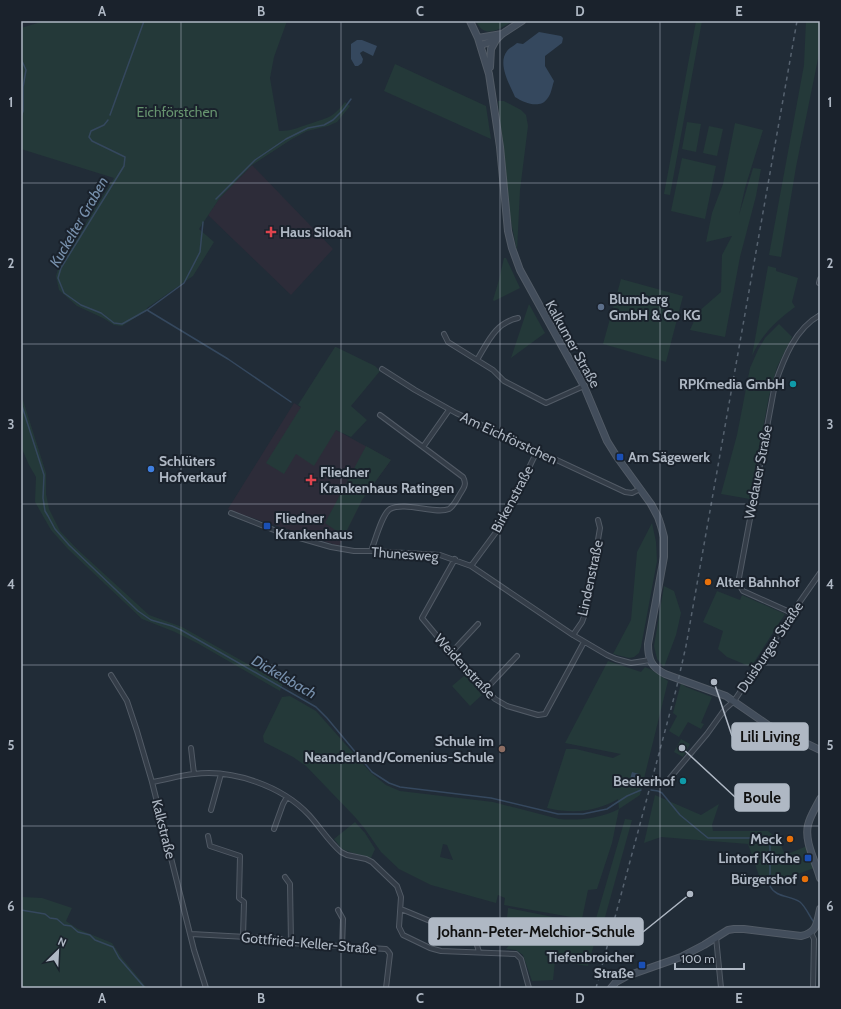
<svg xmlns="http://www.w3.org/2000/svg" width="841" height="1009" font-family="Cabin,sans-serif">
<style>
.medical{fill:#2d2c39}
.green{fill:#243939;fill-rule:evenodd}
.water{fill:#35485e}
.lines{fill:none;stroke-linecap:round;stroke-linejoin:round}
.stream{stroke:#35485e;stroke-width:1.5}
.minor-casing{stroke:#525b66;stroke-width:6}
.secondary-casing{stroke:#525b66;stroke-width:8}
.minor{stroke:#343d48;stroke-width:4}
.secondary{stroke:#424d5b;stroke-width:6}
.rail{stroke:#56626f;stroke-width:1.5;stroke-dasharray:4 4;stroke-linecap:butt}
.grid{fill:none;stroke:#afb8c4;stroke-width:1;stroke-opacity:0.55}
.health-dot{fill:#e0444e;stroke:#1a222c;stroke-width:1.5}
.service-dot{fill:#5c6f8a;stroke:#1a222c;stroke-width:1.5}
.culture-dot{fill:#0f9aa8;stroke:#1a222c;stroke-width:1.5}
.transit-dot{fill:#1a4fb4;stroke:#1a222c;stroke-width:1.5}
.shop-dot{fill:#3f7fe0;stroke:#1a222c;stroke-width:1.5}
.food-dot{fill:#e8710a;stroke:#1a222c;stroke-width:1.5}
.education-dot{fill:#8d6e63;stroke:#1a222c;stroke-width:1.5}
.labels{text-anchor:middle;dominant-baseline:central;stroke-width:4;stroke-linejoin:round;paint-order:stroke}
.park-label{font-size:14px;fill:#67946f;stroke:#1a222c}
.poi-label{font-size:14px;font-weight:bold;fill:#afb8c4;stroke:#1a222c;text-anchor:start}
.street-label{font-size:14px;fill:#afb8c4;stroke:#1a222c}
.water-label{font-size:15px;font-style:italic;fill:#7790ac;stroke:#1a222c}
.leader{fill:none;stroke:#afb8c4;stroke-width:1.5}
.callout-dot{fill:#afb8c4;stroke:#1a222c;stroke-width:1.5}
.callout{fill:#afb8c4;stroke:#afb8c4;stroke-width:1.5}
.callout-label{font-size:15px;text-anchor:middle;font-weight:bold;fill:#111}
.neatline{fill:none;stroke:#afb8c4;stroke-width:1.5}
.grid-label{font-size:13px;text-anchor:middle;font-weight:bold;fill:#afb8c4}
</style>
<rect width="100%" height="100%" fill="#212c37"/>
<path class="medical" d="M252,165l81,84 -42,46 -83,-80 11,-16z
M294,403l42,27 55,30 -29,40 -23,46 -108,-35 -3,-2z"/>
<path class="green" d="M44,21h243l-13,36 -4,21 9,53c14,0 17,-3 30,-7 18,-6 24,-6 36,-22l5,4 -13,16 -9,4 -21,5 -15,8 -40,26 -33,34 -20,30 15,13 -21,34 -46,32 -1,3 -24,15 -8,-1 -11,-7 -26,-12 -18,-16 -3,-14 3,-10 55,-88 -93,-29v-121z
M476,21h37c-14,8 -28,19 -37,0z
M696,21h6l-32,174 -6,-1z
M806,21h14v28l-24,118 -15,90 -12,-2 35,-190z
M395,64l91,42 5,33 -107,-48z
M498,101h6l17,9 5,5 2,11 -8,64 -3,61 -7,-34z
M687,122l14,2 -5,28 -14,-3z
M735,123l28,7 -18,58 -6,27 14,-47 8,1 -5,27 -16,61 -15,80 -35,-7 8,-18 23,-20 1,-37 10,-19 -26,6 6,-29 11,-29z
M709,126l14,3 -6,27 -14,-3z
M682,158l34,8 -11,53 -34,-8z
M504,258h2l14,30 -26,13 -1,-1 6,-20z
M768,266l8,2v3l22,7 -6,24 3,5c-18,13 -34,28 -43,49z
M621,279l62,17 -17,66 -63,-18z
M529,304l16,29 -34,25z
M779,324l13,13 -15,30 -8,29 -19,103 -29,-5 16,-59 13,-67 8,-18 7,-12z
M335,347h1l39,19 5,5 -29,35 16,14 -16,17 -15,-7 -22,36 -18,-12 -12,20 -18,-11 35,-56 -3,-2z
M21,394l25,79v21l3,15 11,22 17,18 72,66 33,12 101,57 -3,7 -83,-48 -22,-11 -33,-13 -74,-70 -17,-19 -16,-28 1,-25 -7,-12 -7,-16z
M366,446l25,14 -29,40 -18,36 -19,-13z
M652,523l4,19 1,19 -16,86 -2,6 -5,4 -5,1 -16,-4 18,-34 6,-68z
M664,586l10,5 7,22 -5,22 -12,32 -7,-8 -3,-13z
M717,591l23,9 2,-5 43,19 -34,53 -24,-10 -9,-8 5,-18 -20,-9z
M608,661l33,11 4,-5 7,3 16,11 -28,114 -21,14 -7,34 -15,46 -9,1 -6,29 -78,-14 1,-7 -7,-3 -2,8 -65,-18 -32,-16 -18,-17 -16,-23 -10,-12 -49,-51 -13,-9 -29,-15 -1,-6 19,-39 8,-1 26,15 55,62 15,12 14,6 93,11 66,17c20,2 42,-1 60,-10l-1,-10c-23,13 -44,15 -71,9l19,-59h10l37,9 8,-4 -56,-11zM443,844l4,1 6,15 -13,-3z
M465,675l17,20 -12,11 -18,-20z
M681,683l5,4 26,10 -11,26 3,1 -3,5 -13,-7 -9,15 -10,-6 8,-15 -4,-3z
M681,739l9,5 -7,13 -9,-5z
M655,795l46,20 18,-11 -7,21 1,6h55l11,9 6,15 22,-9 7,22 -51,19 -15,-43 -87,-7 -17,6z
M625,819l7,1 -30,108 -7,-6z
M355,822l10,11 10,16 -4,9 -18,-5 -11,-4 -8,-10z
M23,897l19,1 30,10 -6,13 12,8 34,14 10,15 25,30h-126v-90z
M508,908l75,15 10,7 3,7 -8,29 -33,-5 -2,19 -21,1 -9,-26 -7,-5 -10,-1c9,-8 0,-20 1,-31 0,-3 1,-6 1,-10z"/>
<path class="water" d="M539,32l22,4 2,2 -1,5 -17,13v10l9,15c-2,6 -3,14 -7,18 -7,10 -23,4 -32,-2 -5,-12 -18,-33 -8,-46 2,-3 7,-5 10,-8l6,1z
M357,40h5l15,6 -4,10 -10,-5 -3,2 3,6 -1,4 -4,3h-3l-4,-7v-15z
M632,772l7,2v9l-9,-4z"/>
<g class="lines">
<path class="stream" d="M21,59l5,11 -3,17v24l-2,6
M110,115l34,-94
M108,120l-4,5 -13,6 -2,6 3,4 33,16 -1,9 -63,102 -3,10 6,15 17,12 20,8 13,10 8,1 25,-14 81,49 63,43
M216,199l39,-39 31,-21 22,-11 16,-3 9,-5 10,-10 8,-11
M147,310l37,-27 16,-31 3,-30
M21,403l23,72 -1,23 2,13 3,5 7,13 14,16 69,66 13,9 21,6 9,4 135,77 11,11 45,54 17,11 11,4 91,11 67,16h25l24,-5 20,-13 14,-6
M651,790l7,1 4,2 18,22 28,23h54l6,3 2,4v41c6,12 20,9 30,16 5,4 9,13 13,19l2,2
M21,910l24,4 5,4 7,1 7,6 7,1 7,6 12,3 5,5 18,7 6,11 26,30"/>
<defs>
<path id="minor" d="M819,283l1,-4
M444,334l4,8 45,28 11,11 42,22 38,-17
M477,360c11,-18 18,-37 41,-42
M382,369l33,21 41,23 169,79 7,1 8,-4
M380,415l43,32
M231,513l48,19 52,15 23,4h17l69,4 31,11 102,69 34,20 9,4 15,4 19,-3
M371,551c4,-10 11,-37 19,-42 15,-8 46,6 59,0 5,-3 8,-10 11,-15 4,-6 7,-10 3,-17l-40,-30 26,-37
M455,559l-33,59 29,35 44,46 12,7 31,9 7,-1 39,-72
M471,566l31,-42 35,-73
M792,613l-49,-22 -3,-5 -1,-8 36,-194c9,-26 20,-55 45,-69
M573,635l9,-13 4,-11 14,-83 -2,-8
M451,653l27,-29
M111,675l16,26 10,30 15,51 42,168 12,38
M485,690l32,-34
M191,748l3,26
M670,778l37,-44 18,-25 9,-8 30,-44 28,-44 28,-40
M152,782c14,-2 28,-7 42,-8 39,-5 88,12 115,41 11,12 20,27 32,37l6,3 19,4 6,3 25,24 4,11 -2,30 4,8 27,13 11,3 75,3 5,5 8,29
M211,810l10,-36
M274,829l9,-25 4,-7
M208,836l2,10 30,10 -1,42 5,4 -1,35
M285,877l5,7 1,59
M401,909l46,19 23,2 3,1 6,21
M338,910l5,9 -1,28
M811,933l3,6 -1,49
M191,934l90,5 10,4 95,6 2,2 2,3 -4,34
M716,937l5,51"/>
<path id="secondary" d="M470,21l8,17 11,36 11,73 8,84 4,17 8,22 64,116 23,55 10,16 34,47 7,13 3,9 3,11v20l-16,87c0,15 3,23 17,30l61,22 42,29 52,25
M478,38l24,-4
M481,45l15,-5 6,-6 20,-13
M490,67l1,-18 5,-9
M820,799c-4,8 -10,17 -12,26 -4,17 8,37 12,53
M611,988l5,-6 11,-6 54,-19 23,-12 24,-15 6,-1h10l57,7c16,-3 16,-13 19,-27"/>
</defs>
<use href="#minor" class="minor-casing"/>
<use href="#secondary" class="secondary-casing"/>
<use href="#minor" class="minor"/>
<use href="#secondary" class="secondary"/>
<path class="rail" d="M596,988l80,-298 10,-44 111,-625"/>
</g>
<path class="grid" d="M181,21v967M341,21v967M500,21v967M660,21v967M21,183h799M21,344h799M21,504h799M21,665h799M21,826h799"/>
<g class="health-dot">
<path d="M269 226h4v4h4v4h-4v4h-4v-4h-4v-4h4z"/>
<path d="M309 474h4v4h4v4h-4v4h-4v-4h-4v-4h4z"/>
</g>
<circle class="service-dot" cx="601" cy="307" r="4"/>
<g class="culture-dot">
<circle cx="793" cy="384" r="4"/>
<circle cx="683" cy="781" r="4"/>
</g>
<g class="transit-dot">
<rect x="616" y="453" width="8" height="8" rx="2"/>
<rect x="263" y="522" width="8" height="8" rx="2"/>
<rect x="804" y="854" width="8" height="8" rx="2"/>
<rect x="638" y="961" width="8" height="8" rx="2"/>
</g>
<circle class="shop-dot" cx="151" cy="469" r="4"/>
<g class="food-dot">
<circle cx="708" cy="582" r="4"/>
<circle cx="790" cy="839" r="4"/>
<circle cx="805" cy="879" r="4"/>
</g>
<circle class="education-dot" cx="502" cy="749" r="4"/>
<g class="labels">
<g class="park-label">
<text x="177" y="112">Eichförstchen</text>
</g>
<g class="poi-label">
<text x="280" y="232">Haus Siloah</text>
<text x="609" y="299">Blumberg<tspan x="609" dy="16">GmbH &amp; Co KG</tspan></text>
<text x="785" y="384" text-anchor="end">RPKmedia GmbH</text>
<text x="628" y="457">Am Sägewerk</text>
<text x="159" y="461">Schlüters<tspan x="159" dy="16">Hofverkauf</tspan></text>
<text x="320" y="472">Fliedner<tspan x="320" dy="16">Krankenhaus Ratingen</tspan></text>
<text x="275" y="518">Fliedner<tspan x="275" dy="16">Krankenhaus</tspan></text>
<text x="716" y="582">Alter Bahnhof</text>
<text x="494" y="741" text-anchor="end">Schule im<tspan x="494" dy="16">Neanderland/Comenius-Schule</tspan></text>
<text x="675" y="781" text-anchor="end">Beekerhof</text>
<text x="782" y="839" text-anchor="end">Meck</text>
<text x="800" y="858" text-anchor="end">Lintorf Kirche</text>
<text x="797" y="879" text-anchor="end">Bürgershof</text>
<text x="634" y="957" text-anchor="end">Tiefenbroicher<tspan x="634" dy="16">Straße</tspan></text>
</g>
<g class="street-label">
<text transform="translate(573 344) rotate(61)">Kalkumer Straße</text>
<text transform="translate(509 438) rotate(25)">Am Eichförstchen</text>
<text transform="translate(758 472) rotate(-79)">Wedauer Straße</text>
<text transform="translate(512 499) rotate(-62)">Birkenstraße</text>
<text transform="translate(405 554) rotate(4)">Thunesweg</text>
<text transform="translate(590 578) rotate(-78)">Lindenstraße</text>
<text transform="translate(770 647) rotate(-56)">Duisburger Straße</text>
<text transform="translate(465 666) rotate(47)">Weidenstraße</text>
<text transform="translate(164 829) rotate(76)">Kalkstraße</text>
<text transform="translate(309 943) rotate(5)">Gottfried-Keller-Straße</text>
</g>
<g class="water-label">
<text transform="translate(79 222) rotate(-60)">Kuckelter Graben</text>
<text transform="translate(284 677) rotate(30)">Dickelsbach</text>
</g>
</g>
<path class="leader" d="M714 682L732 736M682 748L735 797M690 894L643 932"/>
<g class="callout-dot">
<circle cx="714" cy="682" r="4"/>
<circle cx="682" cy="748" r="4"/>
<circle cx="690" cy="894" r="4"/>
</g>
<g class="callout">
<rect x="732" y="723" width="76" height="27" rx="4"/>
<rect x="735" y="784" width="54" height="27" rx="4"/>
<rect x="429" y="918" width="214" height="27" rx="4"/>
</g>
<g class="callout-label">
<text x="770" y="742">Lili Living</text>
<text x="762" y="803">Boule</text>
<text x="536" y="937">Johann-Peter-Melchior-Schule</text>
</g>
<rect width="841" height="1009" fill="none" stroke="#1a222c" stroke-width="44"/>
<g transform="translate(58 951) rotate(24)" stroke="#1a222c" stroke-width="3" paint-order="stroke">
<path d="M0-3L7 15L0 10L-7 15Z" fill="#afb8c4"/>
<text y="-6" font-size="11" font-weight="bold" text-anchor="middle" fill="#afb8c4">N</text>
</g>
<path d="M675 963v6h69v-6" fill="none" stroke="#afb8c4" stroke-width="2"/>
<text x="681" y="963" font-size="12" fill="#afb8c4" stroke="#1a222c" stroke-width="3" paint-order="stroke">100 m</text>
<rect x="22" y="22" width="797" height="965" class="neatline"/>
<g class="grid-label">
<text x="102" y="16">A</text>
<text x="261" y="16">B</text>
<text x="420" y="16">C</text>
<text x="580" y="16">D</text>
<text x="739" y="16">E</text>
<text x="11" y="107">1</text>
<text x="830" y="107">1</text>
<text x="11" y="268">2</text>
<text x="830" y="268">2</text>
<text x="11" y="429">3</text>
<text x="830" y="429">3</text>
<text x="11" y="589">4</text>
<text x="830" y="589">4</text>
<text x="11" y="750">5</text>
<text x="830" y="750">5</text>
<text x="11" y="911">6</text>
<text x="830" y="911">6</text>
<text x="102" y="1003">A</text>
<text x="261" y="1003">B</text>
<text x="420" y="1003">C</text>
<text x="580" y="1003">D</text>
<text x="739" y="1003">E</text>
</g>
</svg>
